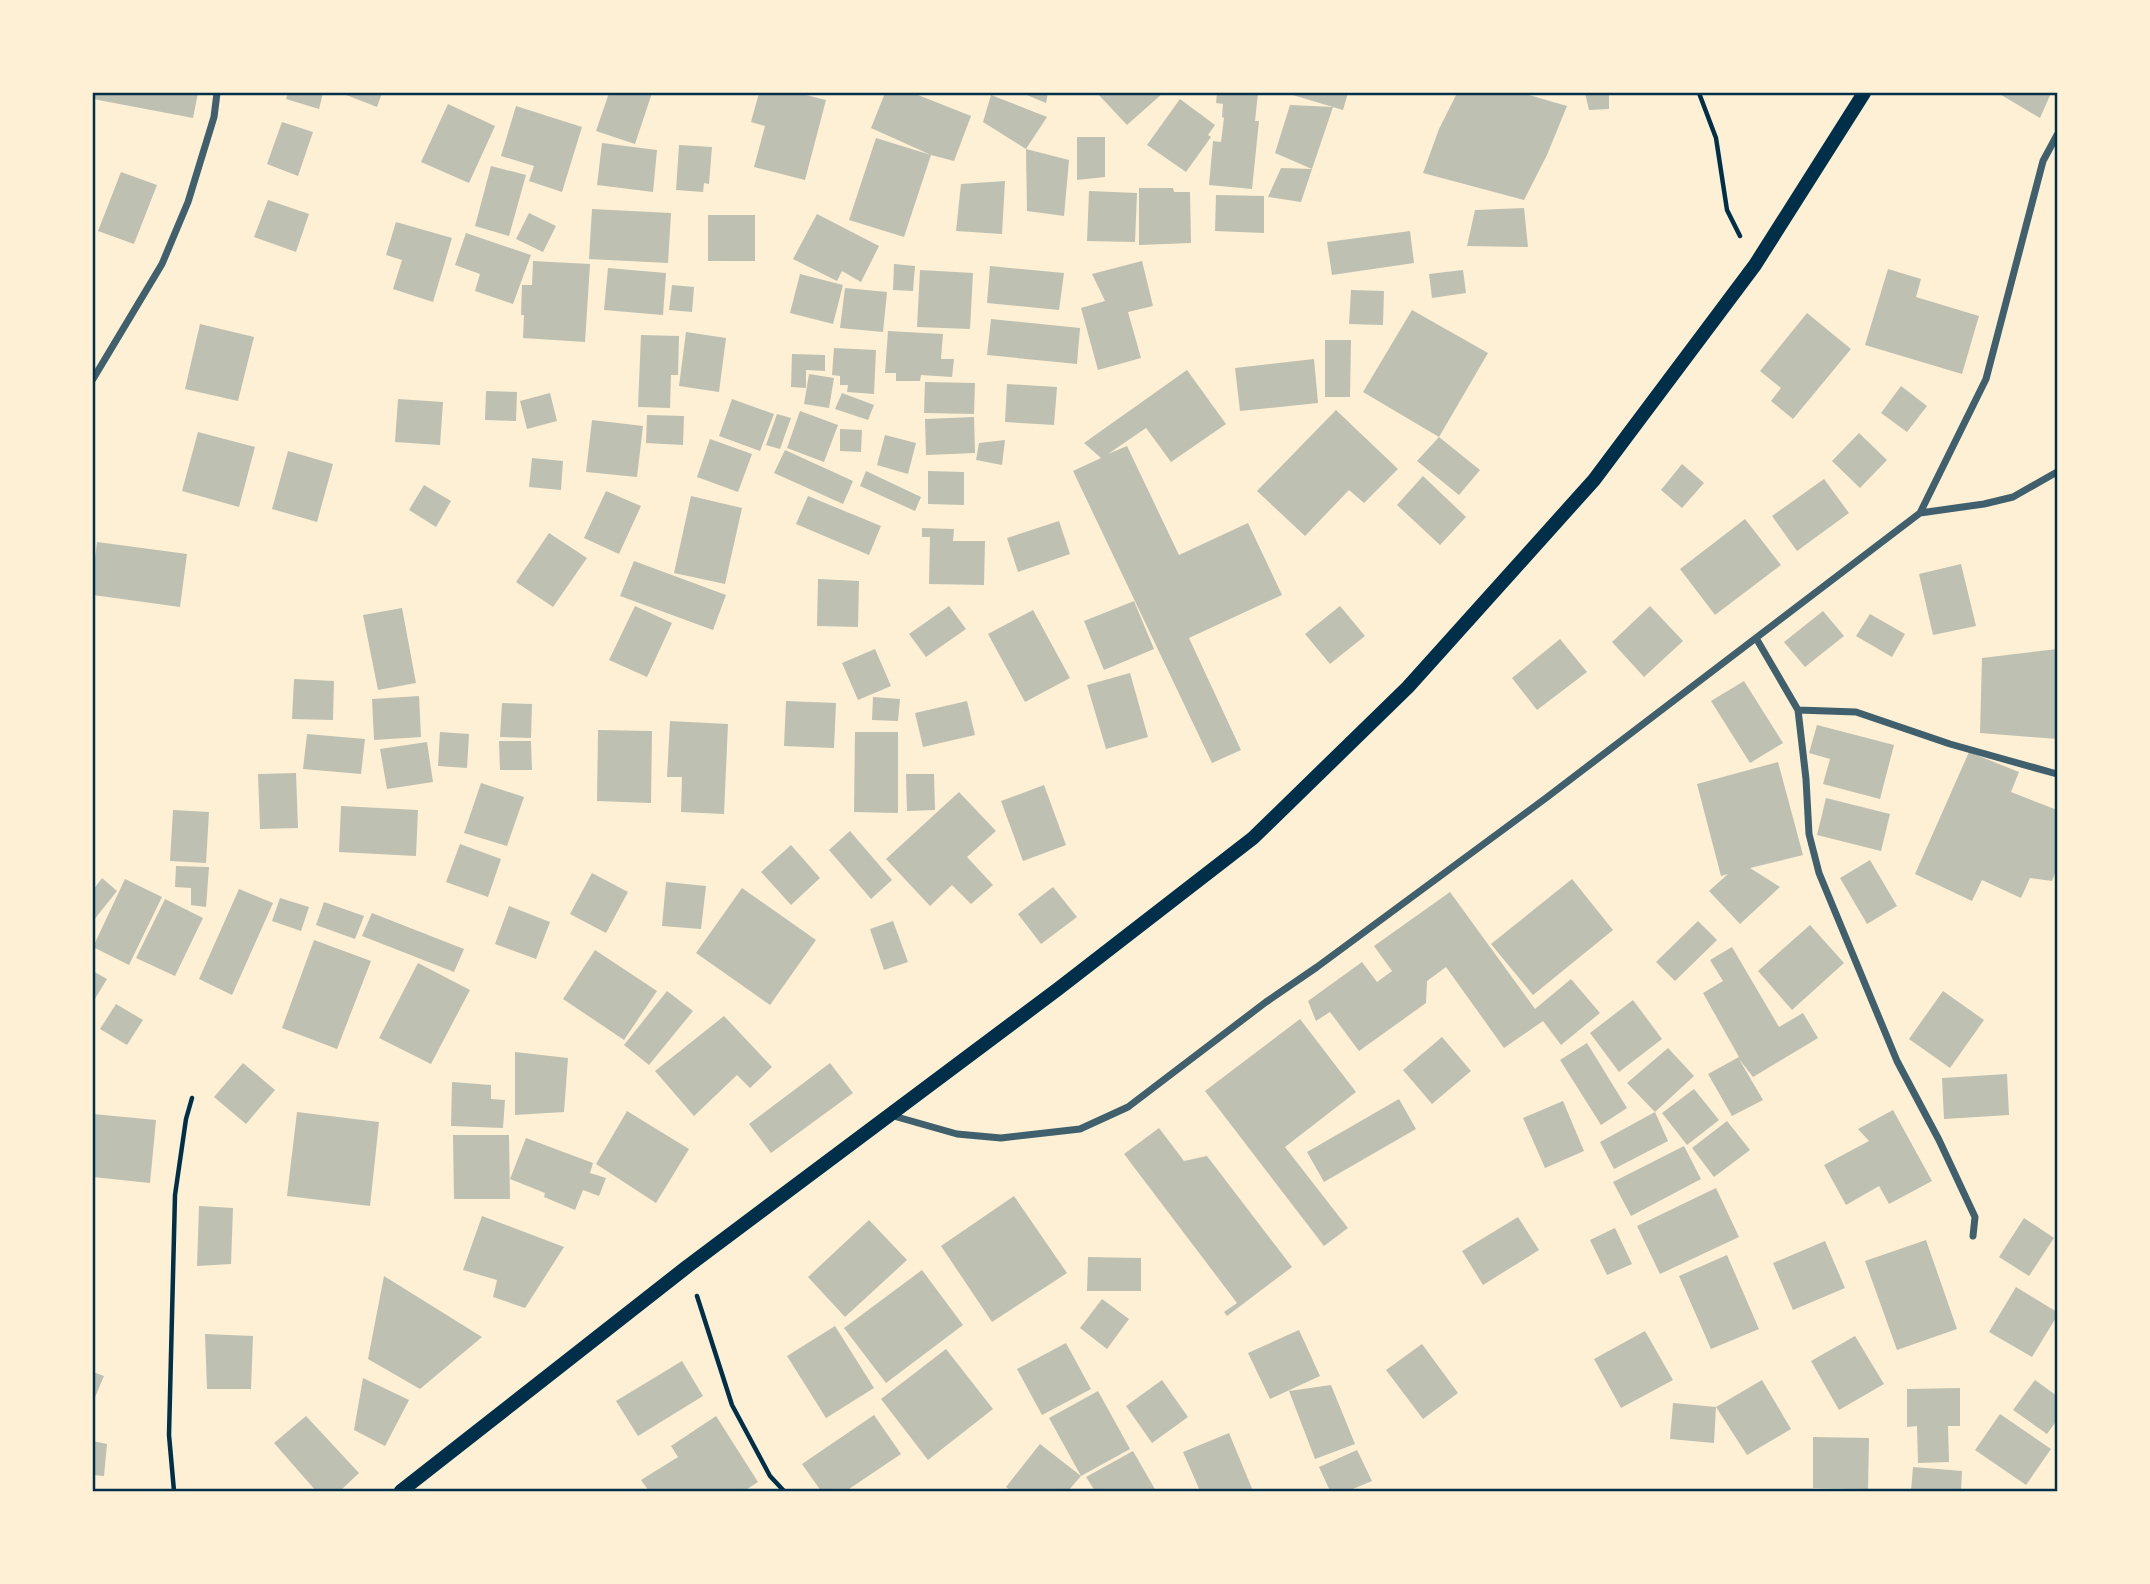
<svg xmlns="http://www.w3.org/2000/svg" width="2150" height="1584" font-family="Overpass,sans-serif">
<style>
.building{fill:#bec0b2}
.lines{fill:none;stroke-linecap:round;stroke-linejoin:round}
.path{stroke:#003049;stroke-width:4.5}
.minor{stroke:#3f606c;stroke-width:7}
.secondary{stroke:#003049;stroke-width:14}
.neatline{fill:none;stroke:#003049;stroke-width:2.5}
</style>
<rect width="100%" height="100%" fill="#fdf0d5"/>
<path class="building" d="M93,93h105l-5,25 -100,-19z
M288,93h35l-4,16 -33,-10z
M341,93h41l-5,14z
M609,93h43l-17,51 -39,-13z
M759,93h39l28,7 -21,80 -51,-13 11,-41 -14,-4z
M885,93h28l58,23 -17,45 -23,-6 -60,-27z
M1022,93h26l-2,10z
M1097,93h66l-36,32z
M1217,93h41l-3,28h4l-7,68 -43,-4 4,-44 8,1 3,-24 -2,-1 1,-13 -7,-1z
M1286,93h62l-5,17z
M1457,93h65l45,13 -20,49 -23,45 -101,-27 16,-44z
M1585,93h24v16l-20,1z
M1998,93h53l-11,25z
M991,95l56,22 -21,32 -43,-27z
M1180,99l35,26 -7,10 3,2 -25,35 -39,-27z
M448,104l47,22 -26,57 -48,-21z
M1290,105l43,2 -21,62 -37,-16z
M516,106l66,21 -20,65 -33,-11 5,-15 -33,-10z
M282,122l31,10 -15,44 -31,-12z
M1077,137h28v40l-28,3z
M876,138l55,17 -27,82 -55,-17z
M602,143l55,7 -4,42 -56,-7z
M679,145l33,2 -3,37 -5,-1 -1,9 -27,-2z
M1026,149l43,11 -5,56 -37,-5z
M491,166l35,9 -17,61 -34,-10z
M1281,168l31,1 -11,33 -33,-5z
M121,172l36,13 -23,59 -36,-13z
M1005,181l-3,53 -46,-3 5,-47z
M1139,188h34l1,4h16l1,51 -52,2z
M1089,191l48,2 -2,49 -48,-1z
M1216,195l48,1v37l-49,-2z
M268,200l41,14 -13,38 -42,-15z
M1524,208l4,39 -61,-1 8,-36z
M592,209l79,4 -3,50 -79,-4z
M529,213l27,13 -13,26 -27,-13z
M817,214l62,32 -18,36 -19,-11 -5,10 -44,-22z
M708,215h47v46h-47z
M396,222l56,16 -19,64 -40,-13 9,-29 -16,-5z
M1410,231l4,32 -82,12 -5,-33z
M466,233l65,22 -18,49 -38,-13 5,-17 -25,-9z
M533,261l57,3 -5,78 -62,-4 1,-23h-3l1,-30h10z
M1142,261l11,45 -25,6 13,46 -43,12 -17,-62 24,-7 -13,-27z
M894,264l21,2 -2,25 -20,-1z
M990,266l74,7 -5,37 -72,-7z
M608,268l58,5 -3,42 -59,-5z
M1888,269l33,10 -5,18 63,19 -17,58 -97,-29z
M920,270l53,3 -3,56 -53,-2z
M1463,270l3,23 -34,5 -3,-24z
M800,274l43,11 -10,39 -43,-11z
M672,285l22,2 -2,25 -23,-2z
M845,288l42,4 -4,40 -43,-4z
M1351,290l33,1 -1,34 -34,-1z
M1412,310l76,43 -49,84 -76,-45z
M1807,313l44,36 -58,70 -22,-18 10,-13 -21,-17z
M991,319l89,9 -3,36 -90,-9z
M200,324l54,13 -16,64 -53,-12z
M888,331l55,3 -2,25h13l-2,18 -31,-2 -1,6h-24v-8h-11z
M686,332l40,6 -7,54 -40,-6z
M641,335l38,1 -1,39h-7l-1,33 -32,-1z
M1325,340h26l-1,57h-25z
M834,348l42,2 -2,44 -27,-2 1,-7h-8v-9l-8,-1z
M792,354l33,1v16l-19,-1v18l-15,-1z
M1314,359l4,44 -78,8 -5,-43z
M1187,370l39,54 -55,38 -25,-34 -38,26 19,-8 52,109 69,-32 34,72 -93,43 52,112 -29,13 -139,-292 28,-13 -17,-15z
M809,374l25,4 -5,30 -25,-4z
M925,382l50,1 -1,31 -50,-1z
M1007,384l50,3 -3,38 -49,-3z
M1901,386l26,20 -20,26 -26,-19z
M486,391l31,1 -1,29 -31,-1z
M550,393l7,28 -30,8 -7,-28z
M842,393l32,12 -6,15 -33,-11z
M398,399l45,3 -3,43 -45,-3z
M732,399l42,15 -14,37 -41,-15z
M1336,410l62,59 -34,34 -15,-13 -44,46 -48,-45z
M800,411l38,14 -14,37 -37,-14z
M777,414l14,4 -11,31 -14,-4z
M647,415l37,1 -1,29 -37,-2z
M974,417l1,36 -49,2 -1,-36z
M592,420l51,6 -6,51 -51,-5z
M840,429l22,1 -1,22 -21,-1z
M198,432l57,15 -16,60 -57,-16z
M1859,433l28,27 -27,28 -28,-27z
M885,435l31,8 -8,31 -31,-9z
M1439,437l41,33 -21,25 -42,-34z
M710,439l42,15 -14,38 -41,-15z
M1005,440l-3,25 -26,-5 3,-17z
M785,450l68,31 -10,23 -69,-31z
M288,451l45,13 -16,58 -45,-13z
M532,458l31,3 -2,29 -32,-3z
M1682,464l22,19 -22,25 -21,-18z
M866,471l55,26 -6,14 -55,-25z
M928,471l36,1v33l-36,-1z
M1423,476l43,41 -26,28 -43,-40z
M1824,479l25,34 -52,38 -25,-35z
M424,485l27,16 -15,26 -27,-17z
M606,491l35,15 -22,48 -35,-16z
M691,496l51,12 -17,76 -51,-11z
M808,496l73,30 -12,29 -73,-31z
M1745,519l36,46 -66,50 -35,-46z
M1059,521l11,33 -52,18 -11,-34z
M922,528l32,1 -1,12h32l-1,44 -55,-1 1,-47h-8z
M549,533l38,25 -34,49 -37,-25z
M97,542l90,12 -7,53 -87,-12v-21z
M634,561l92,34 -13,35 -93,-34z
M1961,564l15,62 -43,9 -14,-61z
M818,579l41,2 -1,46 -41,-1z
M1134,601l20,48 -50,21 -20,-49z
M635,606l37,17 -25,54 -38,-17z
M949,606l17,23 -40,28 -17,-23z
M1340,606l25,30 -35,28 -25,-30z
M1650,606l33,35 -39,36 -32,-35z
M402,608l14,75 -38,7 -15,-75z
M1033,610l37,68 -45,24 -37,-68z
M1823,611l21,25 -39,31 -21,-25z
M1870,614l35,20 -13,23 -36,-21z
M1560,639l27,33 -50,38 -25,-32z
M875,649l16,37 -33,14 -16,-37z
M2057,649v90l-77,-6 2,-75z
M1130,673l18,64 -42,12 -19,-64z
M294,679l40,2 -1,39 -41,-1z
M1744,681l39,62 -33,20 -39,-62z
M419,696l2,41 -47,3 -2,-41z
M873,697l27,2 -2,22 -26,-1z
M786,701l50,2 -2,45 -50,-2z
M967,701l8,34 -52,12 -8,-34z
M502,703l30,1 -1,34 -31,-1z
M670,721l58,3 -4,90 -43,-2 1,-35h-15z
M1817,725l77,20 -14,54 -57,-15 7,-25 -21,-6z
M598,730l54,1 -1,72 -54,-2z
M440,732l29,2 -2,34 -29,-2z
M855,732h43v81l-44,-1z
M307,734l58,5 -4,35 -58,-5z
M499,741h32l1,29h-32z
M427,742l6,40 -46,7 -7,-40z
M1969,752l50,20 -8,20 46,18v58l-5,13 -22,-3 -9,20 -39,-18 -10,21 -57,-27z
M1778,762l25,93 -53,13 30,19 -40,37 -31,-33 19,-17 -7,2 -24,-92z
M296,773l2,55 -38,1 -2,-55z
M906,774h28l1,36 -28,1z
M481,783l43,14 -17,49 -43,-13z
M1044,785l22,60 -43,16 -22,-60z
M959,792l37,39 -29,26 26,28 -22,19 -19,-19 -22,21 -44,-47z
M1826,798l64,16 -9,37 -64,-16z
M341,806l77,4 -2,46 -77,-4z
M173,810l36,2 -3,51 -36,-2z
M850,831l42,49 -21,19 -42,-49z
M460,844l41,15 -13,38 -42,-15z
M791,845l29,33 -29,27 -30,-33z
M1870,860l27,46 -30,18 -27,-46z
M176,866l33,1 -3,40 -15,-2v-17l-16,-1z
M592,873l36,19 -22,41 -36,-19z
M102,878l15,13 -24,30v-31z
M125,879l37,18 -33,68 -36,-18z
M1572,879l41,51 -80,65 -42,-51z
M666,882l40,4 -5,43 -39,-3z
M1053,887l24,30 -36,27 -23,-30z
M742,888l74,52 -46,65 -74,-52z
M239,889l34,14 -41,92 -33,-16z
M1450,892l85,117 36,-30 29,34 -39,32 -18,-24 -39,27 -58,-81 -19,14 -1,22 -67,48 -29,-39 -14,9 -8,-20 54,-39 15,20 15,-11 -18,-25z
M280,898l29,9 -8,24 -29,-10z
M165,899l38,19 -28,58 -39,-18z
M324,902l40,14 -9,23 -39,-14z
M509,906l41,16 -14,37 -41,-15z
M372,913l92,36 -10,23 -92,-36z
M893,921l15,41 -24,8 -14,-41z
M1698,921l19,19 -42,41 -19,-19z
M1810,925l34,38 -52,47 -34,-39z
M314,940l57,21 -34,88 -55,-21z
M1732,947l47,80 24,-14 15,25 -65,39 -14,-18 24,41 -31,16 -24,-42 31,-17 -36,-64 20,-12 -13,-21z
M595,950l62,41 -33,49 -61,-41z
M418,963l52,27 -39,74 -52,-26z
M93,971l14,8 -14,23z
M667,991l26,20 -44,54 -25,-20z
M1943,991l41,29 -34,48 -41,-29z
M1633,1000l29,39 -43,33 -29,-39z
M116,1004l27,16 -16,25 -27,-16z
M724,1016l48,51 -22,21 -13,-13 -43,41 -39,-45z
M1300,1019l56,73 -71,55 63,81 -24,18 -119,-155z
M1442,1037l29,34 -39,33 -29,-34z
M1587,1043l40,65 -26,17 -41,-65z
M1668,1048l26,28 -39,36 -28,-29z
M515,1052l53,6 -4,54 -49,3z
M243,1063l32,27 -29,34 -32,-27z
M830,1063l23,30 -82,60 -22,-29z
M2007,1074l2,41 -65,4 -2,-41z
M452,1082l39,3v14l14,1 -2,28 -52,-2z
M1694,1089l25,31 -32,25 -25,-32z
M1399,1099l17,30 -92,53 -17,-30z
M1563,1101l21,50 -39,17 -22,-50z
M1893,1110l39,71 -43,23 -10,-18 -33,19 -22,-40 45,-24 -11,-12z
M627,1111l62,38 -33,54 -60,-39z
M297,1112l82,10 -9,84 -83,-10z
M1655,1112l13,29 -54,28 -14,-27z
M93,1114l63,6 -6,63 -57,-6z
M1727,1121l23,29 -36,27 -22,-29z
M1159,1128l25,33 23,-5 85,111 -65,49 -3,-4 13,-9 -113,-149z
M453,1135h56l1,64h-56z
M526,1138l67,25 -3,10 16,5 -7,18 -16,-6 -8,20 -31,-13 1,-4 -35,-14z
M1684,1146l17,33 -70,37 -18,-34z
M1716,1188l23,49 -79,37 -23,-48z
M1014,1196l53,77 -75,49 -51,-76z
M199,1206l34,2 -2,56 -34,2z
M482,1216l82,31 -39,61 -32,-11 4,-17 -34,-10z
M1518,1217l21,33 -56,35 -21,-34z
M2024,1218l30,20 -25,38 -30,-19z
M869,1220l38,40 -62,57 -37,-40z
M1615,1228l17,36 -25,11 -17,-35z
M1926,1240l31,89 -60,21 -32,-89z
M1825,1241l20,47 -52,22 -20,-47z
M1727,1255l32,74 -48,20 -32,-73z
M1088,1257l53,1v33h-54z
M922,1270l41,55 -77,58 -42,-55z
M384,1276l98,61 -62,52 -52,-30z
M2016,1287l41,25v4l-25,41 -43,-25z
M1102,1299l27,20 -22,30 -27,-21z
M835,1326l39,62 -48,30 -39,-62z
M1299,1330l21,46 -50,23 -22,-46z
M1645,1331l28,49 -52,28 -27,-49z
M205,1334l48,2 -2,53h-44z
M1855,1336l29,48 -45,26 -28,-49z
M1066,1343l25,46 -49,26 -25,-46z
M1422,1344l36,49 -35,26 -37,-49z
M946,1349l47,60 -65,51 -47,-61z
M682,1361l21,35 -65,40 -22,-35z
M93,1372l11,4 -11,26z
M363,1378l46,22 -24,46 -31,-16z
M1162,1380l26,37 -36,26 -26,-37z
M1762,1380l29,49 -44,26 -31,-48z
M2035,1380l22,16v24l-10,14 -34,-24z
M1331,1385l24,59 -40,15 -26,-68z
M1960,1388v38h-12l1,36 -31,1 -1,-37 -10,1v-38z
M1098,1391l32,58 -49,27 -32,-58z
M1673,1403l43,4 -2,36 -44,-4z
M2000,1414l51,35 -25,36 -51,-35z
M874,1415l27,39 -55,37h-25l-19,-27z
M306,1416l53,57 -19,18h-24l-42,-48z
M716,1416l42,66 -14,9h-95l-8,-11 37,-23 -7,-11z
M1229,1433l24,58h-53l-17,-39z
M1813,1437l56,1 -1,51 -55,-1z
M93,1441l14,3 -3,32 -11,-1z
M1040,1444l41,32 -13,15h-57l-5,-4z
M1357,1450l15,31 -24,10h-18l-11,-24z
M1133,1451l23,40h-61l-9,-14z
M1913,1467l49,4 -1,20h-50z"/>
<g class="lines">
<path class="path" d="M1699,93l17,45 11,72 13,26
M697,1296l35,109 38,71 14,15
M174,1491l-5,-56 6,-240 11,-76 6,-21"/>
<path class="minor" d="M93,379l69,-115 26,-62 26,-85 3,-24
M1920,513l64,-9 29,-7 44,-25
M1756,638l42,72 8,69 3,55 10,39 78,188 42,79 36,77 -2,19
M1798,710l58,2 94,32 107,30
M890,1115l67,19 44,4 79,-9 48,-22 138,-105 51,-35 229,-169 374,-285 66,-134 57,-218 14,-26"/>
<path class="secondary" d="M401,1491l287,-225 370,-277 195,-151 155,-151 186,-207 161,-215 109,-172"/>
</g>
<rect width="2150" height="1584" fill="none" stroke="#fdf0d5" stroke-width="189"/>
<rect x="94" y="94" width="1962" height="1396" class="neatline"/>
</svg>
